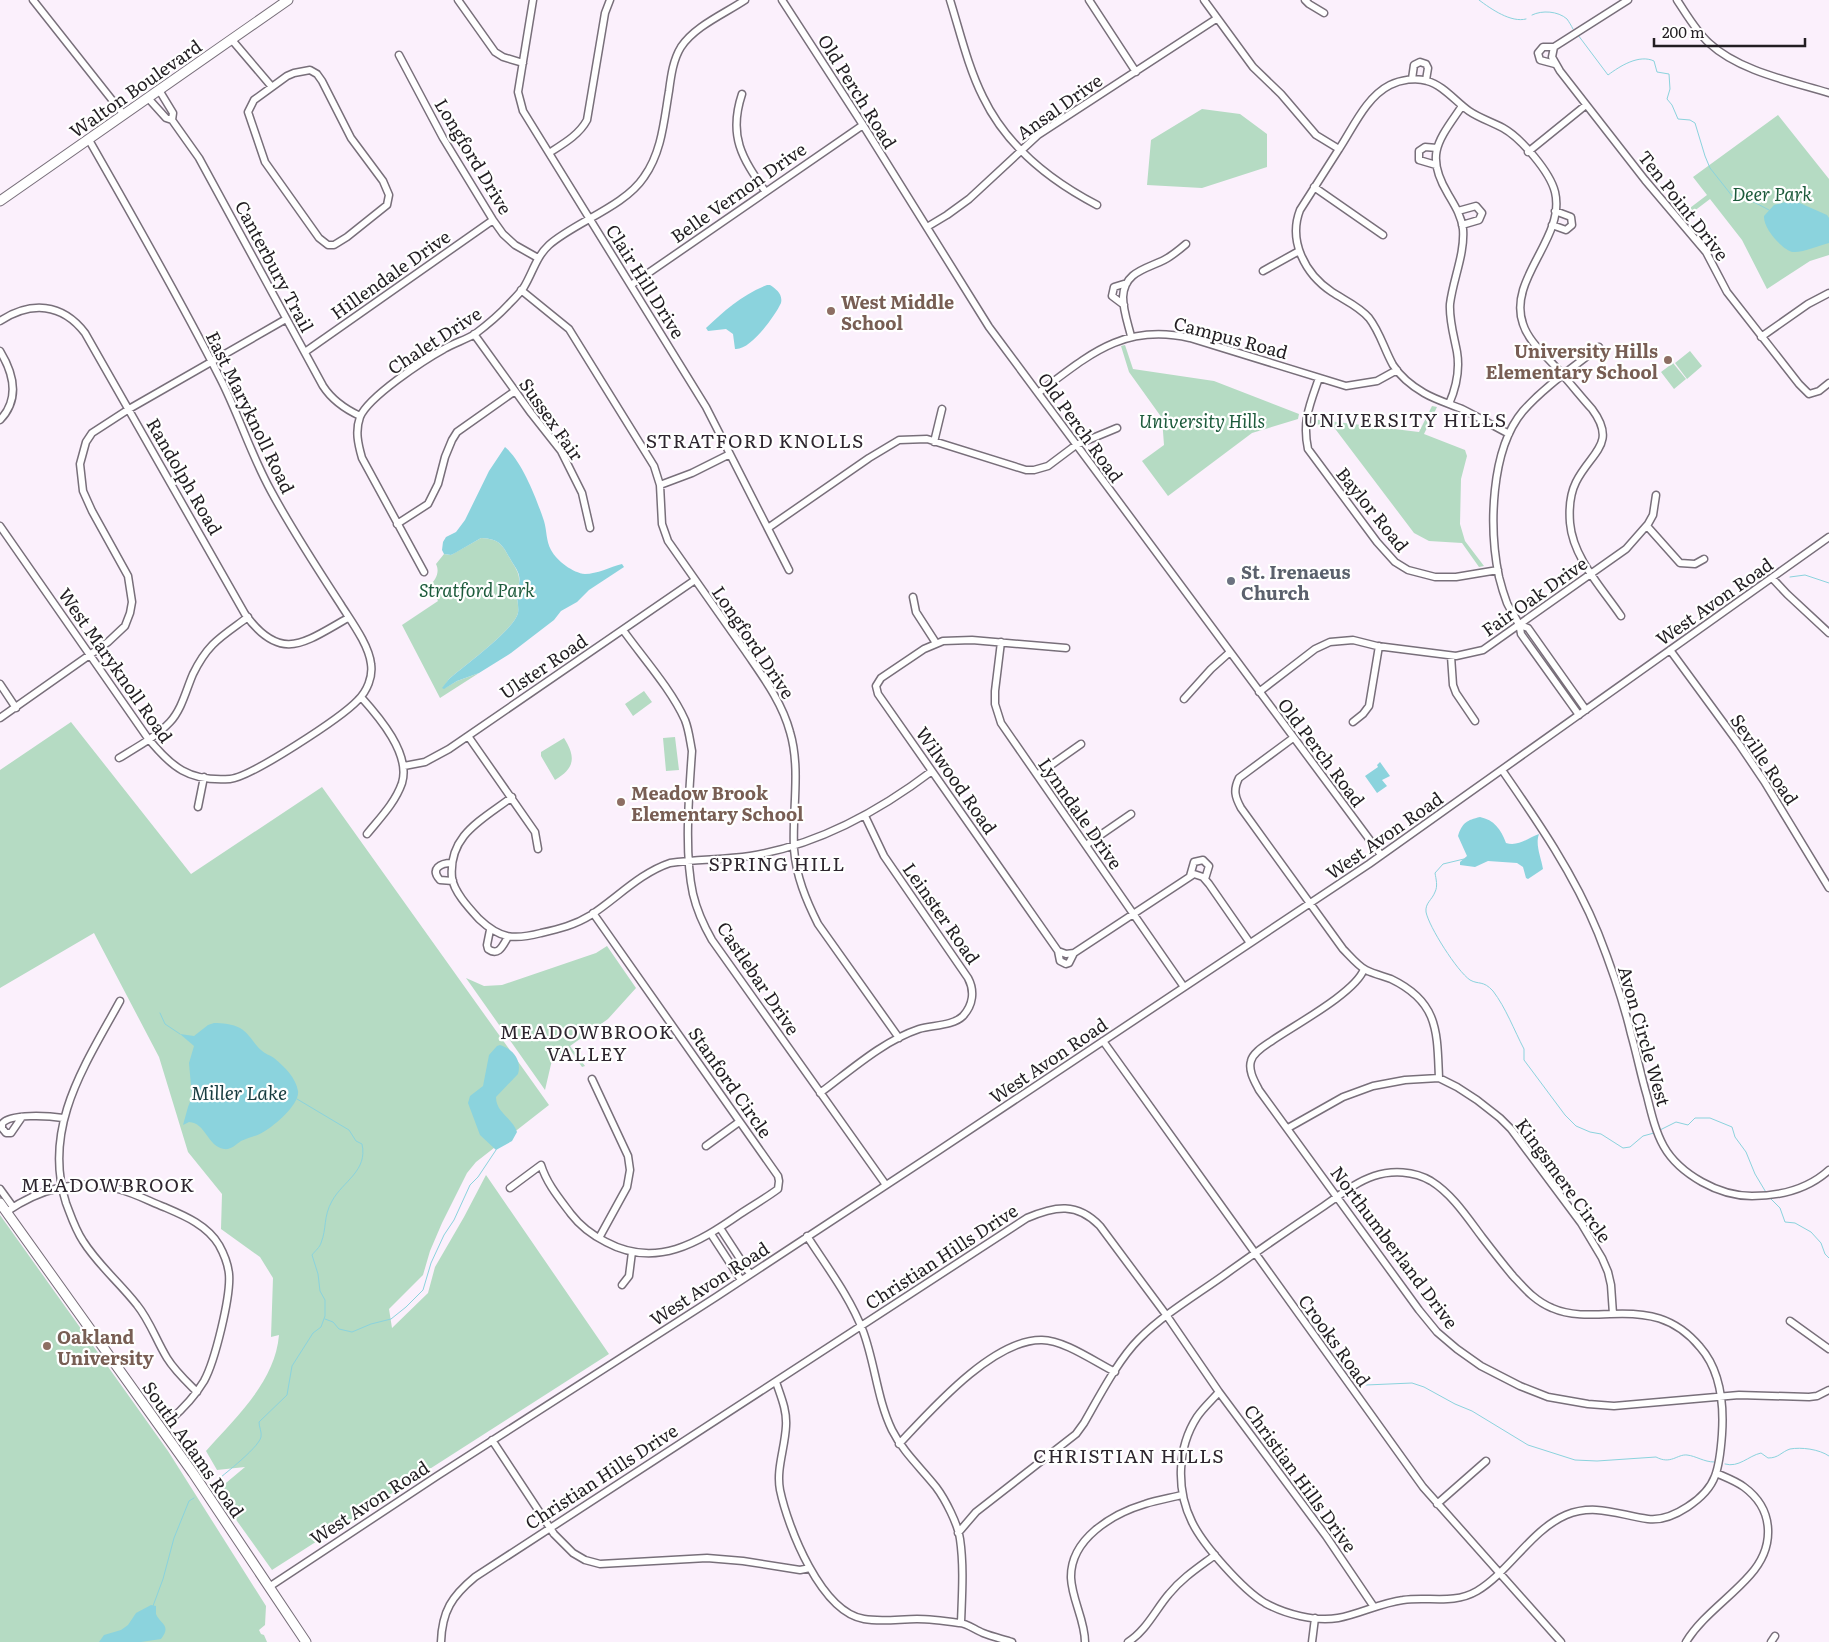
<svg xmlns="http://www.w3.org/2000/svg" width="1829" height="1642" font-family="Literata,serif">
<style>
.green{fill:#b5dbc3}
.water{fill:#8bd3dd}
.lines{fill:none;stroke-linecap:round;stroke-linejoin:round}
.stream{stroke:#8bd3dd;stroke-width:1}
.minor-casing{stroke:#786f7a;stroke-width:9}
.major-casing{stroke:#786f7a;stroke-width:11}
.minor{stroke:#fff;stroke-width:6}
.major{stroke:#fff;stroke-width:9}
.education-dot{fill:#8d6e63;stroke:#fff;stroke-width:2}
.worship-dot{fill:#6b7280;stroke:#fff;stroke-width:2}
.labels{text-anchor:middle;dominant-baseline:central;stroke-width:4.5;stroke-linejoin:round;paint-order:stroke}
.street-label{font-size:18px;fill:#221e22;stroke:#fff}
.park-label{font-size:18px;font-style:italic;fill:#1d5b3c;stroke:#fff}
.education-label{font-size:18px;font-weight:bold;fill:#785e54;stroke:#fff;text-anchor:start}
.worship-label{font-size:18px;font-weight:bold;fill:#5b616d;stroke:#fff;text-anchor:start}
.neighbourhood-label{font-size:19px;letter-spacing:1px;fill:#2e262f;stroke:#fff}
.water-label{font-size:19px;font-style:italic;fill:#193d41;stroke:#fff}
</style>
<rect width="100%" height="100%" fill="#fbf0fc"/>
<path class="green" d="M1202,109l38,5 27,20v33l-65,21 -55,-3 4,-45z
M1778,115l51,64v76l-19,6 -43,28 -25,-49 -32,-41 -25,19 -3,-4 25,-19 -14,-18z
M1125,345l8,24 81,12 85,33 -1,5 -46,14 -84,63 -26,-35 22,-16 -2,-27 -33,-46 -8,-26z
M1690,351l12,15 -15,13 -12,-16z
M1673,363l13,16 -12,10 -13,-17z
M1432,406l5,1 -13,27 41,16 2,6 -6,23 -1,45 5,17 19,25 -5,1 -17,-24 -33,-2 -15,-8 -81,-107 -22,-2 1,-5 107,13z
M481,538c21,1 22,9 31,24 9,14 8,17 5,32 0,7 2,13 1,19 -4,17 -54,53 -69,66l-6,9h2l12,-7 22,-8 -39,25 -38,-73 36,-24 -9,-15c7,-6 11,-14 7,-22l8,-10 7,1z
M644,691l8,11 -19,14 -8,-12z
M71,722l120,152 131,-87 227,318 -73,57 -9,11 -25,50 -12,28 -7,24 -34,34 3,19 36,-35 7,-26 29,-50 22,-42 123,179 -337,216 -35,-49 -17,-33 25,-21 -28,3 -11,-19c30,-34 69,-69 73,-116l-8,2 2,-59 -13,-21 -39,-28 1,-35 -34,-42 -29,-95 -65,-124 -94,55v-218z
M675,737l4,33 -13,1 -3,-33z
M564,738c12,19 11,30 -9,42l-14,-24v-4z
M607,946l29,42 -28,31 -38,27 15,20 -3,1 -13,-19 -17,12 -7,30 -79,-112 18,8 18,-1 94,-32z
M0,1215l168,236 98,155 -1,19 -6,5 2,4 3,1 3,7h-267z"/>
<path class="water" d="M1793,200l34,15 2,3v25c-9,2 -27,10 -36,9 -11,-2 -30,-24 -29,-36l10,-11z
M767,285h3c6,4 13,9 11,18 -6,13 -31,48 -46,46l-2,-15 -7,-5 -18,2 -2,-3c18,-17 37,-34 61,-43z
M505,447c17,14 32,53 39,74 3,10 2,20 7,29 6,11 22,23 34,24 12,0 25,-7 37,-10l2,3 -35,23 -12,12 -16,9 -7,9 -43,33 -32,20 -22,8 -13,8 -2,-1 7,-9c15,-13 65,-49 69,-66 1,-6 -1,-12 -1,-19 3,-16 5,-17 -5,-32 -9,-15 -10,-23 -31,-24l-26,15 -4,2 -7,-1 -2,-4 1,-8 3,-5 10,-5 9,-12 24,-49z
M1380,762l10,14 -8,4 5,6 -10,7 -12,-17 13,-9 -1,-2z
M1480,817c14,3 21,12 26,26 12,4 22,-5 33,-9 -4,11 2,23 4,35l-15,10 -2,-1 -3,-11 -6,-4 -29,-2 -13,6 -15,-2v-3l7,-6 -9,-20c4,-13 9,-16 22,-19z
M214,1023c8,0 19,1 26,5 10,6 13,15 21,22 4,4 9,5 13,8 11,9 22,20 24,33 2,13 -23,34 -33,40 -7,5 -16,6 -24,10 -6,4 -10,9 -17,8 -17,-3 -18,-26 -35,-27l-6,3 5,-18 4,-10 -3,-34 5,-17 -14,-12 14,2 14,-11z
M500,1045c13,4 22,15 18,29l-22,23c0,16 16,20 21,35l-5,9 -16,9 -16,-15 -12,-32 2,-7 13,-10 6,-31 8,-9z
M151,1605l5,1c0,1 0,8 0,8 4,10 16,11 5,25l-20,3h-42l5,-7 17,-5 7,-5 8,-12z"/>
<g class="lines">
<path class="stream" d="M1479,0c12,9 32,23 47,19
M1532,15c10,-5 26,-4 35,4 2,3 4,6 6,10
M1578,35l30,40c12,-9 31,-21 46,-14l3,11 12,2 1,15 -3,10 5,6 6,14 12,1 5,3 10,33 5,12 19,24 3,4 18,4 19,10
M1790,577l15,-2 24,8
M1464,859l-21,5 -8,9c1,6 3,13 0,19 -3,8 -10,11 -9,20 3,15 31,59 44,68 9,5 13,0 23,11 13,17 21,39 31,58v11l41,55 11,11 14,6 11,2 22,14 7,-1 13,-11 11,-3
M160,1013l5,11 15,10
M1660,1130l16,-8 12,3 7,-7h15l22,9 3,10 11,15 9,22 12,20
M1769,1197l11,11 5,14 10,1 16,9 10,11 4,11 4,4
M325,1319l8,3 6,7 13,3 19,-8 20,-5 15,-12 17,-17 8,-27 13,-28 10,-15 16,-35 8,-8 18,-27
M1366,1385l46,-2 12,4 31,17 17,7 56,34 47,15 22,1 59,-4c15,8 21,-3 31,-2 9,1 17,7 27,7
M1725,1464c14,4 23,-8 36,-11l7,5c11,0 13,-6 22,-9 11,-2 29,0 39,7
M209,1487c10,-9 49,-38 52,-50 1,-5 -2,-10 -2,-15l28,-27 5,-29 21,-33 8,-6 4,-11v-16l-5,-9 -2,-17 -6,-19c3,-4 8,-8 9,-12 6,-15 2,-26 11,-42 11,-20 36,-30 30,-57l-6,-3 -7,-11 -52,-31
M153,1606l10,-27 11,-41 15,-37 5,-3"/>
<defs>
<path id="minor" d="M33,0l91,115
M458,0l37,52 8,5 20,6
M533,0l-15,92 5,19 183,296 83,163
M782,0l81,125 126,202 392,528
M950,0c10,32 18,67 33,97 24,50 66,83 114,108
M1089,0l47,72
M1204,0l49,67 28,27 35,41 23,14 -39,61c-12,31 5,64 32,82 12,8 27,14 37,26 11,14 15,31 24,47 7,11 19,21 31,28 12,7 26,11 38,16 16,8 32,17 47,25
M1305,0l4,4 15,9
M1677,0c10,15 19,31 32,43 30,28 81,38 120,50
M232,40l40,47
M1554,47l-2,10 8,14 85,109 61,72 21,40 72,92 10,10 10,-3 10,-8
M1554,47l74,-47
M1554,47h-11l-5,6 2,7 15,4
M399,55l44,83 50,82 10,14 12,11 23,13
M310,70l7,4 5,7 29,57 32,43 6,14 -2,10 -40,32 -13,8h-6l-9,-7 -54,-76 -17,-50 6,-12 33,-24 7,-3z
M1412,79l2,-14 6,-3 6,2 2,4 -2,12
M742,94c-14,42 0,64 23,97
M148,98l18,20 6,2 1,-7 -14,-23
M172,120l27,38 124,228c9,14 22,23 37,30
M1339,149c14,-21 27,-52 51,-64 10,-5 26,-8 37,-4 16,4 29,21 42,30 10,7 23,11 34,17 18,10 47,44 52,64 11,46 -48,87 -32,132 6,19 25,33 37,48 11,12 21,25 32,37 26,35 -1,43 -16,73 -6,12 -7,28 -6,41 3,35 32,65 51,93
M1528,152l58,-47
M549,153c14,-9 30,-18 38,-33l18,-107 5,-13
M1436,165l-17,-5v-9l6,-4 12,1
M1314,187l69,48
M1458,211l18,-5 6,7 -3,7 -17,5
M1552,225l14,5 6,-5 -1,-8 -16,-6
M927,227l20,-12 22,-16 69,-64 178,-116
M1263,271l36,-20
M631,285l232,-160
M521,290l48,39 85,137 6,19 2,39 6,17c26,37 52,74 78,111 17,25 36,50 44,80 11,37 2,78 4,117 2,27 12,51 24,75l81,114
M1124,305l-12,-9 2,-9 13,-4
M0,321c31,-20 62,-18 85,12l160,281c36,50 60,28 103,4
M474,334l57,79 30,38 21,42 8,35
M1131,336c-3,-12 -8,-26 -8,-39 1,-25 23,-28 41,-37 8,-4 15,-10 22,-16
M1761,337l47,-33 21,-11
M0,351c14,23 20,48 0,69
M305,352l188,-132
M1319,378c-9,26 -17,43 -11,71l69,93 18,20 13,8 27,7h21l42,-7
M1038,393c51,-38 85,-70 152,-55l156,48 31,-5 20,-11
M1449,404c7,-16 11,-34 8,-52 -3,-16 -8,-32 -7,-48 3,-25 15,-50 13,-75 -2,-14 -8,-23 -15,-35 -24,-40 -9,-54 14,-88
M934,442l8,-33
M660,485l32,-12 38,-19
M397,524l31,-20 10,-20 7,-27 7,-17 5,-8 58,-41
M0,526l147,211c24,30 42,45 83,42 21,-2 111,-61 128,-79 9,-9 15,-23 13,-36 -2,-19 -20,-43 -30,-59 -24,-37 -49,-75 -70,-114 -20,-36 -32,-76 -51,-113 -41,-81 -86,-159 -131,-238
M1647,526l33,37 15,1 9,-5
M768,528l101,-70 30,-18 28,-1 99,31h8l14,-4 28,-21 41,-17
M424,572l-62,-114c-4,-14 -7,-27 -2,-41 8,-20 64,-57 84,-68 10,-6 21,-9 31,-15 12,-9 24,-19 34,-30 5,-5 11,-11 15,-17 9,-15 12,-30 25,-42 26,-23 75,-38 95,-68 18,-25 20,-57 25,-86 2,-15 4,-31 12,-44 14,-21 43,-33 64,-47
M1772,578l15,16 42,39
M913,597l3,15 20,31
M1520,625l8,3 58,82
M623,630c20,28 48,59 62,90 4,10 5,21 7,31 -3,43 -8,102 1,143 4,17 11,32 19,46l174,245
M1001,642l-6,49v13l6,19 183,264
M1066,648l-94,-8 -29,1 -19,8 -43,29 -5,8 2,8 180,257 8,3 8,-1 120,-79 9,3 6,7 41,59
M1670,650l69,94 25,37 65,107
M1451,656l2,29 3,8 19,28
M0,684l16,24
M1259,692l56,-43 15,-7 23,-2 24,6 79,10 27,-6 143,-101 22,-25 5,-9 3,-20
M361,697c18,20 50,57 41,86 -7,20 -22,35 -35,51
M1184,699l27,-30 19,-17
M1579,715l-58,-81c-1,-13 -9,-20 -14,-31 -3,-8 -6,-18 -8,-26 -10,-48 -9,-127 24,-166 22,-25 51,-44 76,-64
M0,718l108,-76 17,-16 5,-13 2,-11 -4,-26 -36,-65 -9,-20 -3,-27 6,-22 6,-9 37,-24 157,-90
M1353,722l10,-8 6,-8 10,-60
M468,736l67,96 3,17
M1293,738l-54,40c-6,12 -4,19 2,30l102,141c7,7 15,17 23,21 8,4 17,6 25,9 48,23 46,53 48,99
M119,758c18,-11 37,-21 51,-36 12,-13 16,-32 23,-48 15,-31 28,-37 55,-57
M404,766l21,-4 24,-13 246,-169
M1502,770c36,52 72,104 96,163 13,33 25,67 33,101 6,21 10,42 16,62 10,41 16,64 55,86 16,9 32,14 50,14 29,0 56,-7 77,-26
M1037,775l44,-31
M512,797c-30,23 -64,38 -60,81 2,14 17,30 27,41 21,20 35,21 62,14 18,-4 34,-8 50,-18 26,-17 49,-42 79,-52 27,-4 54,-3 80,-7 68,-11 128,-44 182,-85
M198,807l6,-30
M1086,845l45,-31
M452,863c-12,0 -22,6 -12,17l13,1
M1190,876l4,-14 9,-2 6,6 -4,13
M490,930l-3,15 1,4c11,8 15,-4 20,-12
M1058,951l2,10 6,3 3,-1 5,-10
M1364,969c-8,23 -69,56 -91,71 -7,5 -20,12 -22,21 -3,10 4,21 8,29l160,220 18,22 20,17 24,17 39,20 28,11 40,7 26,2 125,-11 70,2 8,-1 12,-6
M120,1001c-35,64 -78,126 -54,202 5,13 9,26 17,38 15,24 37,42 54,64 13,16 19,35 30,53 8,13 19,23 30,34
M1103,1041l320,446 138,155
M592,1079l36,77 2,14 -3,17 -28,51
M820,1093c31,-23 63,-52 99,-64 13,-4 34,-3 44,-13 10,-11 12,-25 5,-38l-84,-122 -19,-40
M22,1117l-11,16h-5l-4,-5v-4c7,-11 48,-8 61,-6
M1288,1128l55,-31 30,-11 32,-6 34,-2 18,9 20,13 23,18 11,11 70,94 21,35 6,14 3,13 2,29
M706,1146l33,-24
M510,1188l31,-23c6,19 18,33 30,49 10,13 21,21 35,28 50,27 92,1 134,-28 12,-8 26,-16 38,-25l1,-8 -1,-5 -185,-263
M0,1189l13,18
M6,1212c33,-23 72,-34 112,-23 16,4 31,12 46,18 21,9 43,18 55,38 5,9 9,19 10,29 2,22 -14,87 -25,107 -9,15 -21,28 -35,40
M720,1228l30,46
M711,1234l30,46
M807,1236c20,31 43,61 56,95 12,32 14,68 29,99 11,22 29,38 44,57 9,12 22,37 24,52 4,27 2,56 1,84
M622,1285l7,-9 3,-24
M1790,1321l39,28
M776,1382c5,15 11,28 10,44 -1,22 -10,43 -6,64 8,38 41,122 84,129 17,3 36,0 53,0 14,0 28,2 42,4 8,0 16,7 24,10 10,4 20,6 29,9
M492,1440l62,94 19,19 12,7 15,4 107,-6 36,3 57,9 10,-2
M899,1444c32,-34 94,-105 143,-104 22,0 53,22 73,32
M1437,1504l49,-43
M958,1533l18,-21 100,-78 8,-11c15,-26 34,-63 55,-84 26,-26 59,-45 88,-66 32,-23 64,-45 97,-67 16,-11 32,-24 50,-30 18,-6 40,-5 57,5 21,13 36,36 51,56 10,13 20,26 31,39 12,13 22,25 39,32 18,8 38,7 58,6 37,-2 65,3 90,33 21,24 24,57 22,87 -1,14 -2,29 -7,42 -8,22 -43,46 -67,43 -29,-4 -53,-16 -82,-4 -35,15 -57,57 -89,76 -24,14 -49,5 -74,9 -23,3 -43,14 -65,18 -23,4 -53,-4 -73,-15 -22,-13 -62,-58 -73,-81 -16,-32 -15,-74 5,-105 6,-9 15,-17 22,-25
M269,1587l168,-111 279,-179 222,-146 431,-287 460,-327
M441,1642c1,-31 11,-46 34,-65l552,-359c28,-12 50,-16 73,8l67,90 52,76 107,144 48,71
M1085,1642c0,-22 -13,-42 -14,-64 -1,-39 41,-64 74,-74 12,-4 25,-6 37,-9
M1128,1642c18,-11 28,-33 41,-48 13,-16 30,-27 46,-39
M1312,1642l3,-24
M1686,1642c16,-26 44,-44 64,-67 25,-28 25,-65 -6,-88 -8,-6 -19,-10 -28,-14
M1771,1642l4,-6"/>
<path id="major" d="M0,201l288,-201
M0,1203l193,270 113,169"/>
</defs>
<use href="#minor" class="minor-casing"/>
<use href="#major" class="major-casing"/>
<use href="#minor" class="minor"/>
<use href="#major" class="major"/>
</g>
<g class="education-dot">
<circle cx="831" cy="311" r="5"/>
<circle cx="1668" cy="360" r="5"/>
<circle cx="621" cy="802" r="5"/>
<circle cx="47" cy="1346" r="5"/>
</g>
<circle class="worship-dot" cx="1231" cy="581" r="5"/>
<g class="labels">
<g class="street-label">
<text transform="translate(135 88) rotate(-35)">Walton Boulevard</text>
<text transform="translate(858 91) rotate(58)">Old Perch Road</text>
<text transform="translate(1059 106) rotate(-35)">Ansal Drive</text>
<text transform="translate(474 156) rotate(59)">Longford Drive</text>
<text transform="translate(738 192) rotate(-35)">Belle Vernon Drive</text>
<text transform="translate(1684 205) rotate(52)">Ten Point Drive</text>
<text transform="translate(275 266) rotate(62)">Canterbury Trail</text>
<text transform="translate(390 274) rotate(-35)">Hillendale Drive</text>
<text transform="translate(646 281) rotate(58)">Clair Hill Drive</text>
<text transform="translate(1231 337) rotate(15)">Campus Road</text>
<text transform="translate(434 340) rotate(-33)">Chalet Drive</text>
<text transform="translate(251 412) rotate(64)">East Maryknoll Road</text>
<text transform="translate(552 419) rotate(55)">Sussex Fair</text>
<text transform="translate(1081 427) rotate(54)">Old Perch Road</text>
<text transform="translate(185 476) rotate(60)">Randolph Road</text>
<text transform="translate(1373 509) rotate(51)">Baylor Road</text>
<text transform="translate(1534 596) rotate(-35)">Fair Oak Drive</text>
<text transform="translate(1714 601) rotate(-35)">West Avon Road</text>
<text transform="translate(754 642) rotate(56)">Longford Drive</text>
<text transform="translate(116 665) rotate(55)">West Maryknoll Road</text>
<text transform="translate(543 666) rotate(-34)">Ulster Road</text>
<text transform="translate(1322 752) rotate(53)">Old Perch Road</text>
<text transform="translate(1765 759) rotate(56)">Seville Road</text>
<text transform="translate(957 780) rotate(55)">Wilwood Road</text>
<text transform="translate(1081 813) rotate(55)">Lynndale Drive</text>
<text transform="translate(1384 835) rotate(-35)">West Avon Road</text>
<text transform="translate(942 913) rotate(55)">Leinster Road</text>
<text transform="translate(759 978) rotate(56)">Castlebar Drive</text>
<text transform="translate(1645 1036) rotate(74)">Avon Circle West</text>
<text transform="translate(1048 1060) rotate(-34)">West Avon Road</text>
<text transform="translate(731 1082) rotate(55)">Stanford Circle</text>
<text transform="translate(1564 1180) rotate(54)">Kingsmere Circle</text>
<text transform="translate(1395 1247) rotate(53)">Northumberland Drive</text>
<text transform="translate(941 1256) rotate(-33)">Christian Hills Drive</text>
<text transform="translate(709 1283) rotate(-33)">West Avon Road</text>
<text transform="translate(1335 1340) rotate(54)">Crooks Road</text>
<text transform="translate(194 1449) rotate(55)">South Adams Road</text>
<text transform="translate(601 1476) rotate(-33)">Christian Hills Drive</text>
<text transform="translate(1301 1478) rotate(54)">Christian Hills Drive</text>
<text transform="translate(369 1502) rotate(-33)">West Avon Road</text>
</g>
<g class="park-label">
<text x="1772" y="193">Deer Park</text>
<text x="1202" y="420">University Hills</text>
<text x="477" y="589">Stratford Park</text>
</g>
<g class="education-label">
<text x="841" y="301">West Middle<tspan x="841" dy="21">School</tspan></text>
<text x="1658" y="350" text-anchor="end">University Hills<tspan x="1658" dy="21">Elementary School</tspan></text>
<text x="631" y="792">Meadow Brook<tspan x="631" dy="21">Elementary School</tspan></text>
<text x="57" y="1336">Oakland<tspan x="57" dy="21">University</tspan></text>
</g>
<g class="worship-label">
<text x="1241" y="571">St. Irenaeus<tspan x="1241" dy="21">Church</tspan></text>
</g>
<g class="neighbourhood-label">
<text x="1405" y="419">UNIVERSITY HILLS</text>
<text x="755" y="440">STRATFORD KNOLLS</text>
<text x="777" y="863">SPRING HILL</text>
<text x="587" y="1031">MEADOWBROOK<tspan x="587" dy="22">VALLEY</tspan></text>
<text x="108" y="1184">MEADOWBROOK</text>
<text x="1129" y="1455">CHRISTIAN HILLS</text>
</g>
<g class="water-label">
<text x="239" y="1092">Miller Lake</text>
</g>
</g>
<path d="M1654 38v8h151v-8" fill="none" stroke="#221e22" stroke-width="2.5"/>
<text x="1662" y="38" font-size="15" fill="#221e22" stroke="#ffffff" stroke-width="4" paint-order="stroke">200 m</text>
</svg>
